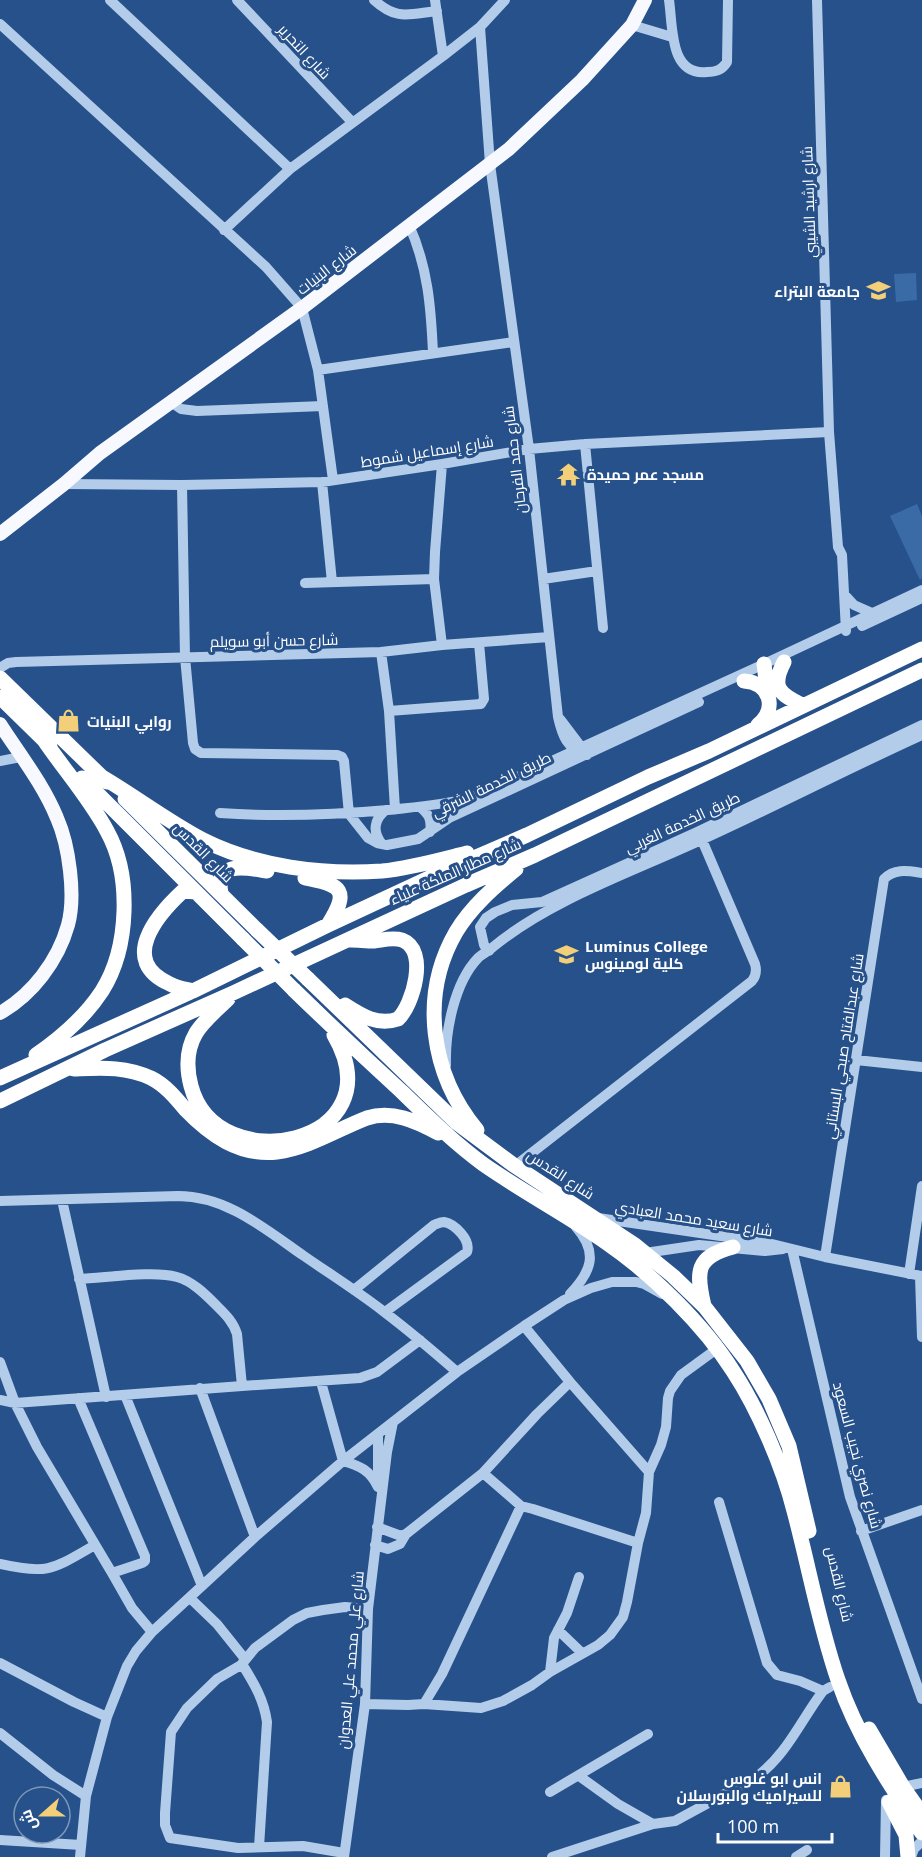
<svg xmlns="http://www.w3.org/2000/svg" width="922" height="1857" font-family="'Open Sans',Cairo,sans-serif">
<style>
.green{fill:#3b6ba6}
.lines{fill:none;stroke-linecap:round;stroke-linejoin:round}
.minor{stroke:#b3cce9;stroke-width:10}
.major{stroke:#f7f9fe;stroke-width:14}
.highway{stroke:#fff;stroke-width:15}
.highway-bridge{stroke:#fff;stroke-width:15}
.labels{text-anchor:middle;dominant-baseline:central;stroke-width:6;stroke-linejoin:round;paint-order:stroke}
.street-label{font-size:15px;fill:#fff;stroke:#26518a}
.poi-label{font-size:15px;font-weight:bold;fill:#fff;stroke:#26518a;text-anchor:start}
</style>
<rect width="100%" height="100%" fill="#26518a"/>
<path class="green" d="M916,273l1,27 -21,2 -2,-28z
M917,504l5,12v62l-2,2 -30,-64z"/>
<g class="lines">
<path class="minor" d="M110,0l180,169
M237,0l115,122
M374,0c23,21 35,14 63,11
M435,0l8,56
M669,0c4,26 0,76 38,72 9,0 15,-2 20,-10l1,-62
M817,0l12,432 9,115 4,8 4,76
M0,24l266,243 36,41 16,62 15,110
M632,25l40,12
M480,27l10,137 39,285 29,268c4,18 9,33 29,38
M409,225c19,42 22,83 24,128
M224,230l66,-61 153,-113 37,-29 25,-27
M318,370l195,-28
M171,402l10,7 16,2 126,-5
M585,444l18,184
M322,482l10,100
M64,484l118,1 140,-3 120,-18 87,-15 56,-5 244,-12
M182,485l3,172 8,86 2,6 6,4 136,2 5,2 2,4 5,53
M434,579l1,-27 7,-88
M543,579l54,-8
M305,583l129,-4 8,66
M844,594l10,11 18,8
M862,626l60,-28
M381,652l8,59 6,98
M0,668l8,-5 8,-1 365,-10 61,-7 107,-8
M389,711l92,-7 3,-5 -5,-56
M560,719l25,33
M0,761l21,-4
M420,807c9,7 12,13 10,25
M220,813c56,4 112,2 168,-3 27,-3 55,-5 83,-12l293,-134 158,-74
M349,814l19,24 9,5 10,2 31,-6 31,-21 250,-116
M382,844c-10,-12 -8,-25 4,-34
M489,951l-5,-6 -4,-18 6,-9 9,-6 17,-7 30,-3 155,-70 225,-107
M856,1060l66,7
M446,1065c-1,-33 8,-82 32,-107 4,-4 11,-7 15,-11 57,-47 139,-75 206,-106 75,-34 148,-72 223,-106
M515,1166l237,-185c4,-5 5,-10 3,-17l-53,-124
M62,1200l44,197
M0,1201l178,-5c49,0 87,33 126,60 26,18 53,35 79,55 25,19 50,40 74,61
M598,1218l170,25 57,14 97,19
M792,1249l58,248 72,202
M645,1253l54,-8 66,6 18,-2
M825,1257l59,-378c11,-11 24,-8 38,-6
M909,1274l13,-88
M920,1276l2,61
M79,1279c26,-1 75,-9 98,-2 15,4 28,17 38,27 9,9 18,17 22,30l5,52 118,-8 17,-6 43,-32
M354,1290l80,-65c3,-1 6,-3 10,-3 11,2 27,18 23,30l-82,60
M570,1294c21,-22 29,-41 6,-67
M524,1326l46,56 79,90
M0,1362l15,41 22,44 75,126 20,35 20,24
M321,1382l22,79c17,5 27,9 35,26
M200,1388l55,149
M125,1395l77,191
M78,1398l67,158v5l-3,2 -30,10
M0,1400l15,3 227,-17
M378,1434v46
M483,1473l38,33 12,3 105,34
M719,1502l48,161 10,12 23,6 23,10
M377,1527l24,9 5,-2
M861,1531l61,-21
M375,1545l13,4 12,-5 6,-10 77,-61 54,-59 33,-32
M0,1564c49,11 53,5 95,-19
M190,1598l27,26 28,35
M558,1630l24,23
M0,1663l74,39 33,15
M242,1664c12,19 22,36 25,58l-8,125
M550,1672l4,-34 13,-25 12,-36
M365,1704l43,1 16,-1 57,4 22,-7 29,-16 18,-13 48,-27 12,-10 13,-18 4,-15 11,-59 8,-30 3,-41 12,-27 5,-18 2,-29 2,-7 11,-16 37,-27
M424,1704l18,-30 79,-168
M0,1733l53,42 33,21
M579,1776l39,28 35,20
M903,1787l19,-4
M550,1792l98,-58
M0,1840l81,5
M344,1853l-41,-7 -65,2 -68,-10 -5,-13v-12l6,-81 16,-24 30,-29 24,-14 14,-17 38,-28 14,-7 16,-3 22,-3 23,2
M80,1857l6,-61 21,-79 20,-51 9,-15 16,-19 103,-95 88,-76 114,-89 67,-46 40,-26 27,-12 21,-6h24l8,2 18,10
M344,1857l21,-153 3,-95 19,-157 6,-30
M552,1857l101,-33 22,-3 81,-44c30,-21 45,-57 67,-86l7,-4
M796,1857l11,-7
M885,1857l1,-57
M911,1857l3,-8 8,-8"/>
<path class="major" d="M0,534l64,-50 36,-31 202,-145 207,-159 73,-69 50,-55 13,-25
M0,724c20,31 43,60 57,94 12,27 19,78 11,107 -10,36 -36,70 -68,88"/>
<path class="highway" d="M784,662c-13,25 -5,32 18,43
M764,664l4,33
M0,678l107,104
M744,681c26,2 34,27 14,44
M0,697l50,49
M102,777c34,20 65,44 101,63 54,27 119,35 179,31 29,-3 57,-11 85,-18
M82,778l161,161
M125,799l132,131
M305,878c37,7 45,12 23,47
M221,893c-7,-33 26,-25 46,-22
M308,979l149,144 58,43 120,79 38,31 31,30 43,55 22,38 20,47 20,85
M294,990c35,34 71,68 107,101 26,25 52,51 82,73 40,28 84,51 124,79 45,31 97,82 126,128 25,38 50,96 61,140 15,56 25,114 44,169 19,56 51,104 84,153
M193,991c-8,-2 -16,-3 -23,-7 -52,-23 -13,-69 13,-93l13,1
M228,999c-11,11 -24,21 -32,34 -10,17 -10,34 -5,53 25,96 207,59 143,-51
M345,1005c17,11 33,21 53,14 15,-14 31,-69 4,-79 -9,-3 -19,0 -28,1 -8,0 -16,-1 -23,-1
M36,1055c26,-18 49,-38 66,-64 27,-43 30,-115 5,-160 -17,-32 -42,-60 -63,-91
M74,1069c27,-1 51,-3 77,9 14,7 24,19 34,31 25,26 54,47 92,43 32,-4 61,-23 90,-34 25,-8 49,3 71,15
M0,1078l193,-87 135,-66 116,-54 83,-36 121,-58 61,-26 213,-102
M0,1101l105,-51 128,-57 233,-108 69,-30 387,-185
M477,1130c-46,-55 -58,-134 -21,-198 15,-25 38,-45 60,-63
M704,1306c-8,-34 -9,-49 29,-59
M869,1729l34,58 19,27
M889,1802l17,33 2,22"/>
<path class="highway-bridge" d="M257,930l51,49
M243,939l51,51"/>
</g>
<defs>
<symbol id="university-bare" viewBox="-9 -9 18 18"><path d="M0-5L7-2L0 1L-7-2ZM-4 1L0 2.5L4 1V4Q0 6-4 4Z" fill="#f2cf78" stroke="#26518a" stroke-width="2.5" paint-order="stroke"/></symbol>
<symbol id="temple-bare" viewBox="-9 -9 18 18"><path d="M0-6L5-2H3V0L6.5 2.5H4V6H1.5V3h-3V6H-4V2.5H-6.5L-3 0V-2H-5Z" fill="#f2cf78" stroke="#26518a" stroke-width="2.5" paint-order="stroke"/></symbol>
<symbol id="shop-bare" viewBox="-9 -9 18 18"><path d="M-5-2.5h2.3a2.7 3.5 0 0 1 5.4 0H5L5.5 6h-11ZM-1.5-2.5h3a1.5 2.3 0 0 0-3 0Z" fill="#f2cf78" stroke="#26518a" stroke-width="2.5" paint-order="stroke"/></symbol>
</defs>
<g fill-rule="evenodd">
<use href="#university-bare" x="862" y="274" width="33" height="33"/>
<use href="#temple-bare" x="552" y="458" width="33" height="33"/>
<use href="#shop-bare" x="52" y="704" width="33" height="33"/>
<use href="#university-bare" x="550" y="938" width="33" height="33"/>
<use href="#shop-bare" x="824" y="1770" width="33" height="33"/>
</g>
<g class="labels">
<g class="street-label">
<text transform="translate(305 51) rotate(47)">شارع التحرير</text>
<text transform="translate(808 202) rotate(-92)">شارع ارشيد الشيبي</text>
<text transform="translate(326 269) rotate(-38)">شارع البنيات</text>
<text transform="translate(427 451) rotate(-9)">شارع إسماعيل شموط</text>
<text transform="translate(514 460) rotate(-97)">شارع حمد الفرحان</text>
<text transform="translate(274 640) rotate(-1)">شارع حسن أبو سويلم</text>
<text transform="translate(491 784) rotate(-26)">طريق الخدمة الشرقي</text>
<text transform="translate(682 822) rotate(-25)">طريق الخدمة الغربي</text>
<text transform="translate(204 852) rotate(45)">شارع القدس</text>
<text transform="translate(455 871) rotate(-24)">شارع مطار الملكة علياء</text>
<text transform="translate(843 1046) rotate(-81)">شارع عبدالفتاح صبحي البستاني</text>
<text transform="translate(561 1174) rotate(33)">شارع القدس</text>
<text transform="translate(694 1218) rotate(9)">شارع سعيد محمد العبادي</text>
<text transform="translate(858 1455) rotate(75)">شارع نصري نجيب السعود</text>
<text transform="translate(840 1584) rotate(77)">شارع القدس</text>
<text transform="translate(350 1660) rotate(-85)">شارع علي محمد علي العدوان</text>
</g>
<g class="poi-label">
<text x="860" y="291" text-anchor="end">جامعة البتراء</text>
<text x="587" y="474">مسجد عمر حميدة</text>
<text x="87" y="721">روابي البنيات</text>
<text x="585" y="946">Luminus College<tspan x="585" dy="17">كلية لومينوس</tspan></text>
<text x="822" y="1778" text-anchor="end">انس ابو غلوس<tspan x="822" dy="17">للسيراميك والبورسلان</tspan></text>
</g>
</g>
<g transform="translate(42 1815) rotate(249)"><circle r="28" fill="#26518a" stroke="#7d97b9" stroke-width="1.5"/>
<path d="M0-4.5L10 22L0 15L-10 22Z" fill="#f2cf78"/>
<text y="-9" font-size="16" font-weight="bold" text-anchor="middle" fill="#ffffff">ش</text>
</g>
<path d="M718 1833v9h114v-9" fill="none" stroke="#ffffff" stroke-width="3"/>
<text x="727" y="1833" font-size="18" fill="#ffffff" stroke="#26518a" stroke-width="4.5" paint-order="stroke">100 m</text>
</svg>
